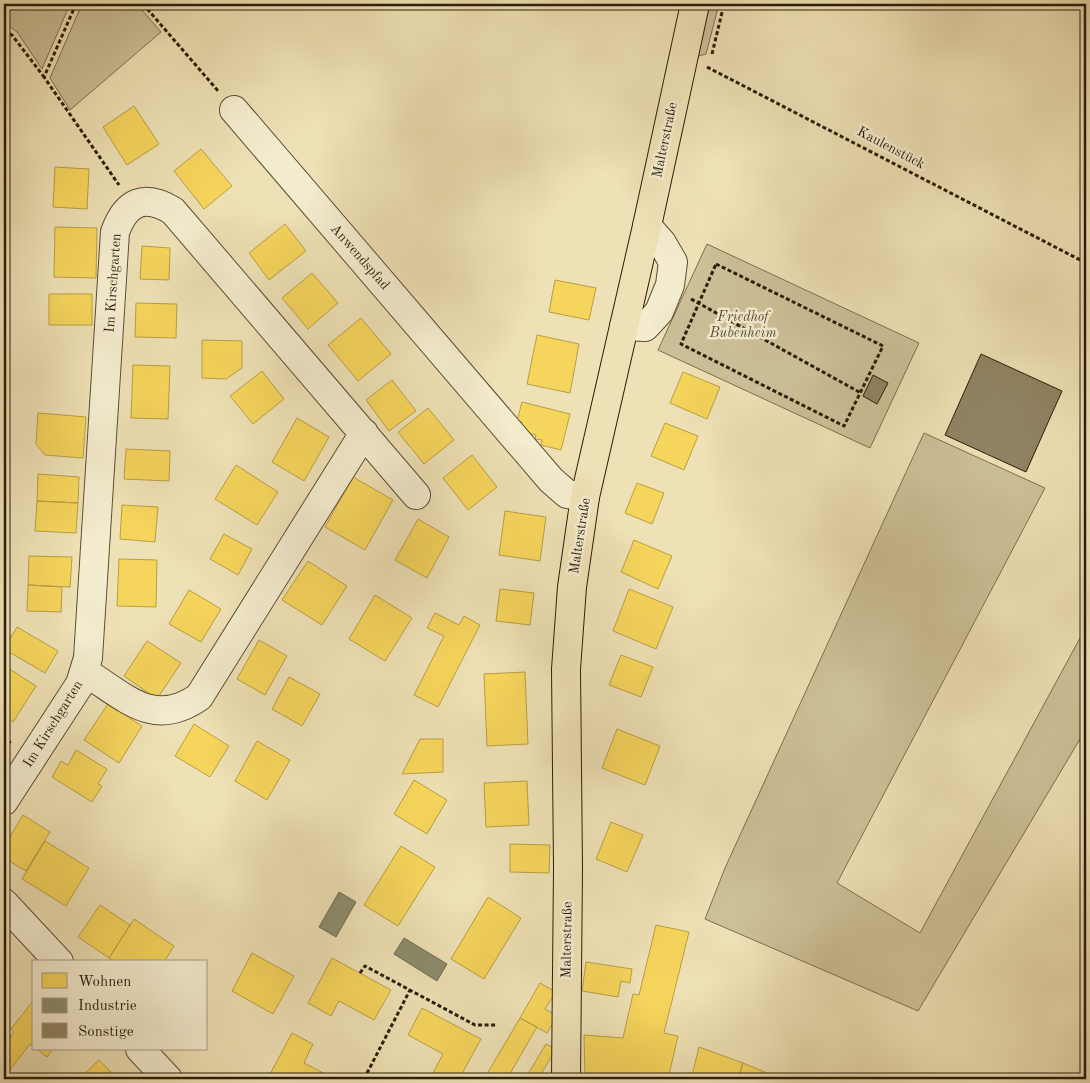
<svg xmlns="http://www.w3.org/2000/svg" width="1090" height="1083" font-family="'Old Standard TT',serif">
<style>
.green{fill:#cdc098;stroke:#7c6e52}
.homes{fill:#f6d55c;stroke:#b99e44}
.industry{fill:#8c8c6e;stroke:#6f6b50}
.building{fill:#908363;stroke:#2b1d0b}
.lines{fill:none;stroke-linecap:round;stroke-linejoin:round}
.minor-casing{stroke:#5c4e36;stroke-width:30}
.major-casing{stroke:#2b1d0b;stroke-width:30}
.path{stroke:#2b1d0b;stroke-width:3;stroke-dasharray:4 2.5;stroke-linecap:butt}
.minor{stroke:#f4eccf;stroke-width:28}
.major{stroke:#eee1b5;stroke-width:28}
.labels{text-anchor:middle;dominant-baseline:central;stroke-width:5;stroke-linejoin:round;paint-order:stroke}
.street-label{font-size:14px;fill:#2b1d0b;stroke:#f4eccf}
.park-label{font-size:14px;font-style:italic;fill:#5c4e35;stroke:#f4eccf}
</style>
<rect width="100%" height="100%" fill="#eee1b5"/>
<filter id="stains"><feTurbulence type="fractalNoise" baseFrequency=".004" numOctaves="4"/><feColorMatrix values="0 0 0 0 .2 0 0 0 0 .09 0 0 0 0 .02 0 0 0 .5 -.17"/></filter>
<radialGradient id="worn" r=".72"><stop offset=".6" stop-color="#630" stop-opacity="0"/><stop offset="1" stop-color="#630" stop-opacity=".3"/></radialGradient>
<path class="green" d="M4,4h66l-28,65 -25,-37 -13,-10z
M82,4h55l24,28 -91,78 -20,-32z
M706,4h13l-13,50 -11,3z
M707,244l212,99 -49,105 -212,-98z
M924,433l121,55 -208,395 83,50 166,-306v102l-168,282 -213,-92 20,-51z"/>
<path class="homes" d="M134,106l25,38 -32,21 -24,-38z
M201,149l31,37 -28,23 -30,-38z
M55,167l34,2 -2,40 -34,-2z
M285,224l21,27 -37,29 -20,-27z
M55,227l42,1 -1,50 -42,-1z
M142,246l28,2 -1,32 -29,-1z
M312,273l26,30 -30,26 -26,-31z
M555,280l41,8 -7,32 -40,-8z
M49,294h43v31h-43z
M136,303l41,1 -1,34 -41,-1z
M361,318l30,36 -33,27 -30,-36z
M537,335l42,9 -9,49 -43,-9z
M202,340l40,1v27l-16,11 -24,-1z
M133,365l37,1 -2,53 -37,-1z
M262,371l22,28 -31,25 -23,-28z
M683,372l37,15 -13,32 -37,-16z
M392,380l24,31 -27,20 -23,-31z
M522,402l48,12 -9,36 -20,-5 1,-5 -7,-1 1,-4 -12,-3 1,-5 -4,-1 1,-4 -5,-1z
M428,408l26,32 -30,24 -26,-32z
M38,413l48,4 -3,41 -38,-3 -9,-11z
M297,418l32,19 -25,44 -32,-19z
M665,423l33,13 -14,34 -33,-14z
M126,449l44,2 -1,30 -45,-2z
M472,455l25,32 -29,23 -25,-32z
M236,465l42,27 -21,33 -42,-26z
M38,474l41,3 -1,26 -41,-2z
M353,477l40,23 -28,50 -40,-23z
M637,483l27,10 -12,31 -27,-11z
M37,501l41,2 -2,30 -41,-2z
M122,505l36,2 -3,35 -35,-3z
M505,511l41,6 -6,44 -41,-6z
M418,519l31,18 -22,41 -32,-18z
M224,534l28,15 -14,26 -28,-16z
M634,540l38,16 -14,33 -37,-17z
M29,556l43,1 -2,30 -42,-2z
M119,559l38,1 -1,47 -39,-1z
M308,561l39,25 -25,39 -40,-25z
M28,585l34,2 -1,25 -34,-1z
M500,589l34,4 -4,32 -34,-4z
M629,589l44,18 -17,42 -43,-18z
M189,590l32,19 -20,33 -32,-18z
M375,595l37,23 -27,43 -36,-22z
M435,613l24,12 5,-9 16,9 -42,82 -24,-12 30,-59 -17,-8z
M17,627l41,24 -13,22 -41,-24z
M259,640l28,16 -22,39 -28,-16z
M147,641l34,22 -24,36 -33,-23z
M621,655l32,12 -12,30 -32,-12z
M4,658l4,3 -3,5 31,20 -23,36 -9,-6z
M525,672l3,72 -41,2 -3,-72z
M289,677l31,17 -18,32 -30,-17z
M108,704l34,22 -23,37 -35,-23z
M194,724l35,22 -19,31 -35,-21z
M617,729l43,17 -15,39 -43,-17z
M420,739h23v33l-41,2z
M257,741l33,19 -23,40 -32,-19z
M76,750l31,19 -9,15 4,2 -10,16 -40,-25 9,-16 7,4z
M414,780l33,20 -20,34 -33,-20z
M527,781l2,44 -43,2 -2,-44z
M23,815l27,17 -24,39 -22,-13v-11z
M611,822l32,13 -16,37 -31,-13z
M45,841l44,27 -23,38 -44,-27z
M510,844l40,1 -1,28 -39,-1z
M401,846l34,21 -37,59 -34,-21z
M488,897l33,21 -37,61 -33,-20z
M100,905l30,20 -21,33 -31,-21z
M134,919l40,27 -10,16h-49l-6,-4z
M656,925l33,7 -25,101 14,3 -10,43h-83l-1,-44 39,3 10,-44 6,1z
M252,953l42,23 -21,38 -41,-23z
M332,958l59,32 -17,30 -35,-19 -8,15 -23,-13z
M586,962l46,7 -2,14 -9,-2 -3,16 -36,-6z
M540,983l16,9 -11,17 12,7 -10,17 -27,-15z
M33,1001l1,46 -4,-3 -23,30 -3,-2v-26l10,-14 -3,-3z
M422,1008l59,31 -22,40h-14l-12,-6 10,-19 -35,-19z
M520,1018l17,9 -30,52h-23z
M292,1033l21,11 -9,19 31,16 -67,-1z
M546,1044l10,5 -18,30h-13z
M699,1047l44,16 -5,16h-47z
M37,1049h16l-6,8z
M99,1060l19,19h-39z
M743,1063l24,10 -2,6h-27z"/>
<path class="industry" d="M339,892l17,10 -20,35 -17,-10z
M404,938l43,26 -10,17 -43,-27z"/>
<path class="building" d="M981,354l81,37 -36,81 -81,-37z
M873,375l15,8 -11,21 -14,-8z"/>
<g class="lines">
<defs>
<path id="minor" d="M234,110l317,370 16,14 18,3
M624,326l21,1 14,-15 11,-27 3,-23 -11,-19 -15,-17
M85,672c41,25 68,57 114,25l165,-264
M4,801l76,-117 8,-26 27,-426c11,-30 29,-39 58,-21l243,284
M4,903l55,59
M140,1049l28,30"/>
<path id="major" d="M566,1079l2,-211 -2,-199 6,-82 13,-90 62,-271 48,-222"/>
</defs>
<use href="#minor" class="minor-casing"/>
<use href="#major" class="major-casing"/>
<path class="path" d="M76,4l-32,73 75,108
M143,4l76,88
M4,31l8,4 32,42
M712,54l12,-50
M707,67l379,196
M716,264l167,82 -39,80 -163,-82z
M691,299l170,94
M4,735l7,9
M360,973l5,-7 110,59h22
M364,1079l46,-89"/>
<use href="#minor" class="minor"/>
<use href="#major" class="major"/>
</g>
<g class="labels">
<g class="street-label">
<text transform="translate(665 140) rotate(-78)">Malterstraße</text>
<text transform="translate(891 148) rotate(28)">Kaulenstück</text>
<text transform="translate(360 257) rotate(49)">Anwendspfad</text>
<text transform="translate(113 283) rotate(-86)">Im Kirschgarten</text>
<text transform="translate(580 536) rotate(-81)">Malterstraße</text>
<text transform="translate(53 724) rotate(-58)">Im Kirschgarten</text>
<text transform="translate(567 940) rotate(-89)">Malterstraße</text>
</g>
<g class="park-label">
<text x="743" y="317">Friedhof<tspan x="743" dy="16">Bubenheim</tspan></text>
</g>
</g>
<rect width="1090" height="1083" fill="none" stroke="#eee1b5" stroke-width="20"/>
<rect x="5" y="5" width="1080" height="1073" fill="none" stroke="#2b1d0b" stroke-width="2.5"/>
<rect x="10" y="10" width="1070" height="1063" fill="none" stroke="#2b1d0b"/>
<rect x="32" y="960" width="175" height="90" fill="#f4eccf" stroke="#a49981"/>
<rect x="42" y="973" width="25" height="15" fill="#f6d55c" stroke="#a49981"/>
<text x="78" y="986" font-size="15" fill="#2b1d0b">Wohnen</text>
<rect x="42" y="998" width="25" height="15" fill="#8c8c6e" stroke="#a49981"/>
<text x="78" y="1010" font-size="15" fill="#2b1d0b">Industrie</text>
<rect x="42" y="1023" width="25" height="15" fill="#908363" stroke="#a49981"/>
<text x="78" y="1036" font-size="15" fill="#2b1d0b">Sonstige</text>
<rect width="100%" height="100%" filter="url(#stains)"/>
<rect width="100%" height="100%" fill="url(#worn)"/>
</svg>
